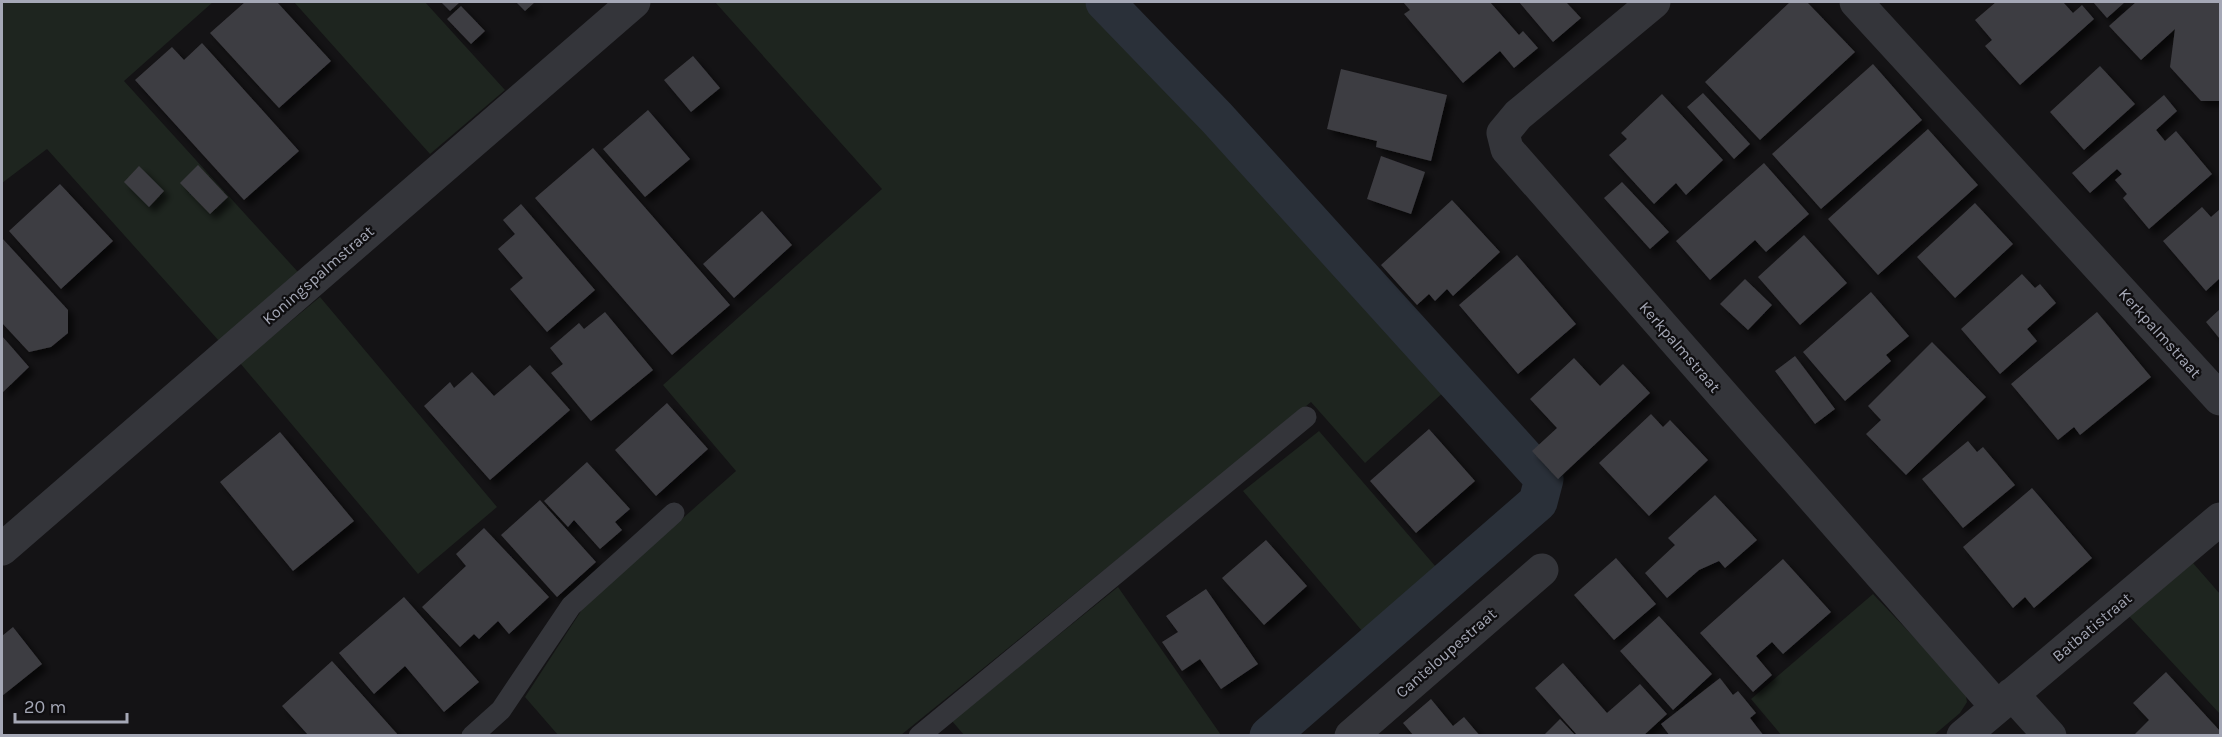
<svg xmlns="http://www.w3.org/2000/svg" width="2222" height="737" font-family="Karla,sans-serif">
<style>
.green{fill:#1e251f}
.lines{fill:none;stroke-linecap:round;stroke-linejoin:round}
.canal{stroke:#2a3039;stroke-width:39}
.building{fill:#3e3d42;filter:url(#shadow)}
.lane{stroke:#34353a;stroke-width:21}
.street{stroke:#34353a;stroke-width:33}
.labels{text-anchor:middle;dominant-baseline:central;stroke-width:4.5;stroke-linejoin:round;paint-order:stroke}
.street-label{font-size:16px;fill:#a5a8b6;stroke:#0f0e10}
</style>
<defs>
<filter id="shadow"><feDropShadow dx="5.5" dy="5.5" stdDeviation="3" flood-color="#0009"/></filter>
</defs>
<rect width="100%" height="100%" fill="#141315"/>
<path class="green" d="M2,2h211l-89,79 174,191 -79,69 -172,-192 -45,34z
M294,2h131l80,88 -75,64z
M715,2h390l112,116 239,263 -91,82 -54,-61 -410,333h-343l-33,-38 60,-92 151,-134 -73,-86 219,-196z
M320,297l177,210 -79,67 -178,-211z
M1319,431l129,150 -74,64 -131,-154z
M2193,563l27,31v120l-91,-98z
M1118,587l103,148h-257l-12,-14z
M1873,594l92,97 2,11 -7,11 -26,22 -152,1 -31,-37z"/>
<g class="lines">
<path class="canal" d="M1105,2l112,116 327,361 -6,23 -269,234"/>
</g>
<path class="building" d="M245,2h32l54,59 -52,47 -69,-75z
M441,2h19l-10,9z
M516,2h19l-10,9z
M1403,2h87l29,33 4,-4 15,17 -24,20 -14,-17 -37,32 -59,-69 6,-4z
M1519,2h47l15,16 -28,24z
M1790,2h17l48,50 -95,88 -55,-58z
M1996,2h67l10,11 9,-8 12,14 -74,66 -35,-39 7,-6 -17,-20z
M2093,2h32l-18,16z
M2136,2l84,1v98h-19l-31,-34 5,-38 -34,31 -32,-34z
M461,6l24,25 -14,13 -24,-25z
M202,43l97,108 -55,49 -109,-120 37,-33 12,13z
M693,56l27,32 -29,24 -27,-32z
M1873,64l49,56 -101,89 -49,-55z
M2100,66l35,38 -51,46 -34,-38z
M1341,69l106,26 -16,66 -55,-14 1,-6 -50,-12z
M1703,93l47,51 -16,15 -47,-52z
M1662,94l61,66 -37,35 -10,-12 -22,21 -45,-49 18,-16 -6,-6z
M2164,95l13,16 -21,19 9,11 11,-10 36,43 -63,55 -26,-31 4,-4 -12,-14 7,-6 -5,-5 -27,24 -18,-20z
M648,110l42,49 -45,38 -42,-48z
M1928,129l50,56 -100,90 -50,-56z
M593,148l137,157 -58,50 -137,-157z
M1381,156l44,16 -14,42 -44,-15z
M1764,163l45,51 -43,38 -11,-12 -45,40 -34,-39z
M198,165l30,32 -18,17 -30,-31z
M139,166l25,25 -15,16 -25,-25z
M1622,182l47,50 -19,17 -46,-51z
M60,184l53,57 -52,48 -52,-58z
M1452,200l48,52 -47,44 -6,-7 -12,12 -6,-7 -12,11 -36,-40z
M1975,203l38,41 -58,54 -38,-41z
M521,204l74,86 -48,42 -37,-43 13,-11 -25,-29 17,-15 -12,-14z
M2202,207l9,10 9,-8v69l-14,13 -43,-50z
M762,211l30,34 -58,53 -31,-34z
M1804,235l43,48 -47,42 -42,-48z
M2,238l66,72v23l-17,14 -22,5 -27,-29z
M1517,255l59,69 -58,50 -59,-69z
M2022,274l13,14 5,-4 16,19 -29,26 10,12 -37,33 -39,-45z
M1745,279l27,26 -24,25 -28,-26z
M1871,292l38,44 -23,19 5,6 -46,40 -42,-49z
M2220,309v30l-14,-17z
M605,312l48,58 -62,51 -40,-48 12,-9 -13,-16 29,-25 5,6z
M2097,312l54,65 -71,58 -6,-8 -16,13 -47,-56z
M2,336l27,31 -27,26z
M1932,342l54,55 -80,78 -40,-41 15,-14 -13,-14z
M1795,356l40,53 -20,15 -40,-53z
M1574,358l26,28 23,-22 27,29 -92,86 -26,-28 25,-23 -27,-29z
M530,365l40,45 -80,70 -66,-74 26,-24 4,6 18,-16 22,24z
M667,403l41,46 -52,47 -41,-46z
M1651,414l12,13 7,-7 38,40 -59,56 -50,-53z
M1429,429l46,52 -59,52 -46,-52z
M280,432l74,89 -61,50 -73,-89z
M1968,441l9,11 6,-5 32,38 -52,43 -41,-49z
M587,462l43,47 -15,13 7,8 -22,19 -26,-29 -6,7 -24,-26z
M2032,488l60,70 -58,50 -9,-11 -12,11 -50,-61z
M1715,495l42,45 -32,28 -6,-7 -20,9 -32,28 -22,-25 30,-28 -7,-7z
M540,500l56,62 -39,35 -56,-62z
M484,528l65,69 -40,37 -11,-13 -19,18 -5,-5 -14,13 -38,-40 44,-41 -10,-12z
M1266,540l41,46 -43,39 -42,-47z
M1616,558l40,46 -42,36 -40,-45z
M1783,559l48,53 -48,42 -11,-12 -16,14 16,19 -19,17 -53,-59z
M1206,589l52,75 -37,25 -21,-30 -18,12 -20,-29 16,-10 -12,-16z
M404,597l75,85 -35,30 -39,-46 -31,28 -35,-41z
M1659,616l53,58 -39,36 -53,-59z
M13,627l29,37 -40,32v-60z
M332,661l67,75h-90l-27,-30z
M1563,663l44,50 33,-29 27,30 -24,22h-65l-43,-48z
M2166,672l54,59v5h-87l16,-16 -16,-17z
M1720,678l13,17 5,-4 18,22 -6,5 14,18h-94l-9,-12z
M1431,699l22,27 11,-9 16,19h-66l-11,-13z
M1560,719l16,17h-33z"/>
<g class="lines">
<path class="lane" d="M472,736l29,-26 70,-104 103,-93
M919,736l387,-319"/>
<path class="street" d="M1654,2l-136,113 -15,18 4,16 490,558
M1856,2l364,397
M2,549l632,-547
M2012,694l38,42
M1351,736l191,-166
M1963,736l257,-217"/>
</g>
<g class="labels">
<g class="street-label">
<text transform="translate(318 275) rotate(-41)">Koningspalmstraat</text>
<text transform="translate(2160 333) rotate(48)">Kerkpalmstraat</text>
<text transform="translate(1680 347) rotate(49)">Kerkpalmstraat</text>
<text transform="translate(2092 627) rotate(-40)">Batbatistraat</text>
<text transform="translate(1446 653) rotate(-41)">Canteloupestraat</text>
</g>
</g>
<rect width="2222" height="737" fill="none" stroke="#a5a8b6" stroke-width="6"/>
<path d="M15 713v9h112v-9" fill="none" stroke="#a5a8b6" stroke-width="3"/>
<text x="24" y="713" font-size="18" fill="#a5a8b6" stroke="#0f0e10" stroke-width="4.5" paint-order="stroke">20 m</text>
</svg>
